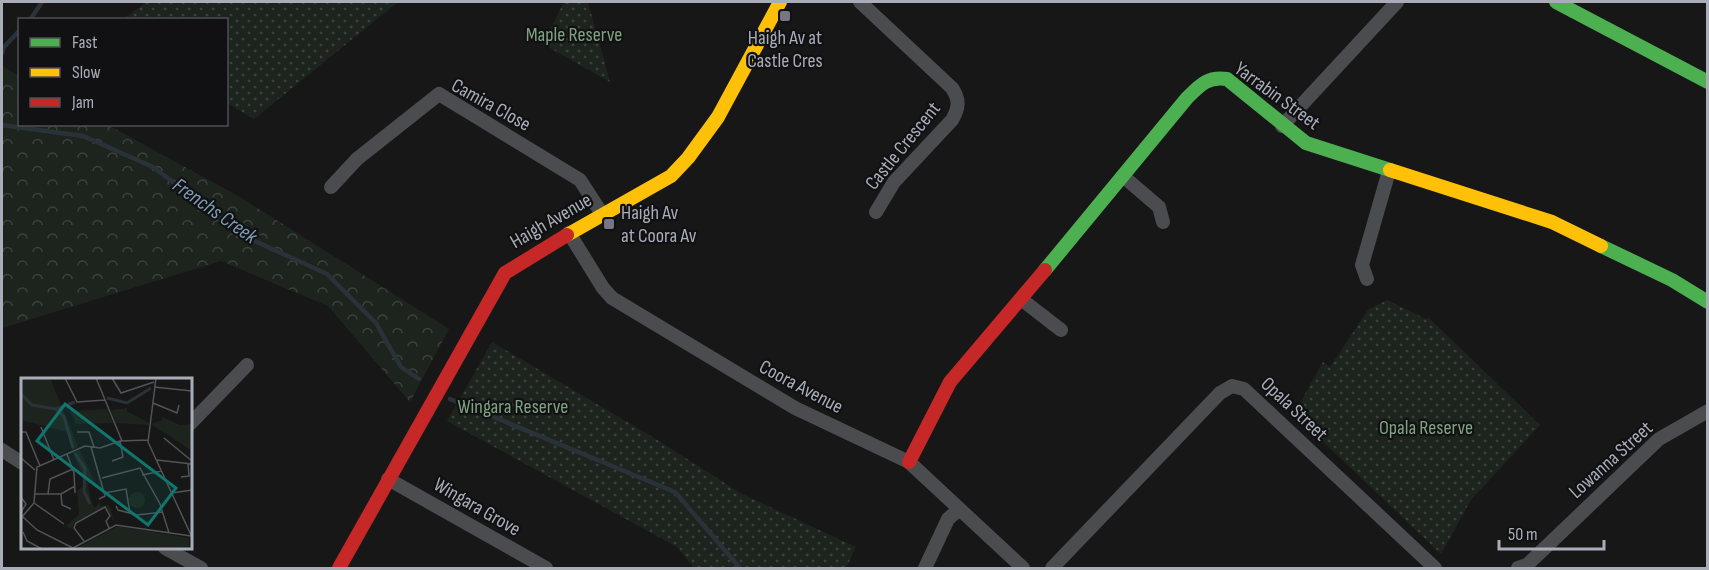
<svg xmlns="http://www.w3.org/2000/svg" width="1709" height="570" font-family="'Sofia Sans Condensed',sans-serif">
<style>
.forest{fill:url(#forest-crowns)}
.park{fill:url(#park-dots)}
.lines{fill:none;stroke-linecap:round;stroke-linejoin:round}
.stream{stroke:#2a3239;stroke-width:4.5}
.street{stroke:#4b4c50;stroke-width:14}
.fast{stroke:#4caf50;stroke-width:14}
.slow{stroke:#ffc107;stroke-width:14}
.jam{stroke:#c62828;stroke-width:14}
.poi-dot{fill:#757880;stroke:#111113;stroke-width:2}
.labels{text-anchor:middle;dominant-baseline:central;stroke-width:4.5;stroke-linejoin:round;paint-order:stroke}
.park-label{font-size:20px;fill:#7fa381;stroke:#111113}
.poi-label{font-size:20px;fill:#a8adb8;stroke:#111113}
.street-label{font-size:20px;fill:#a8adb8;stroke:#111113}
.water-label{font-size:21px;font-style:italic;fill:#7f9bb3;stroke:#111113}
.inset-river{fill:none;stroke:#2a3239;stroke-width:3}
.inset-road{fill:none;stroke:#515357;stroke-width:1.5}
.view{fill:#0f766e;fill-opacity:0.15;stroke:#0f766e;stroke-width:3}
.inset-edge{fill:none;stroke:#a8adb8;stroke-width:3}
</style>
<defs>
<pattern id="forest-crowns" width="20" height="18" patternUnits="userSpaceOnUse" patternTransform="scale(1.5)"><rect width="20" height="18" fill="#1d241e"/><path d="M2 6a3 3 0 1 1 6 0M12 15a3 3 0 1 1 6 0" fill="none" stroke="#3b413d"/></pattern>
<pattern id="park-dots" width="8" height="8" patternUnits="userSpaceOnUse" patternTransform="scale(1.5)"><rect width="8" height="8" fill="#1d241e"/><path d="M2 2h.1M6 6h.1" fill="none" stroke="#3b413d" stroke-width="1.8" stroke-linecap="round"/></pattern>
</defs>
<rect width="100%" height="100%" fill="#171717"/>
<path class="forest" d="M2,66l17,10 1,48 88,1 132,72 209,132 -39,73 -82,-96 -107,-45 -219,67z"/>
<path class="park" d="M146,2h252l-144,117 -27,-16 -1,-83 -102,-1z
M564,2h24l22,80 -67,-38z
M1387,300l39,19 2,-2 112,108 -69,75 -30,54 -147,-140 29,-52 7,5 38,-57z
M492,342l159,94 91,58 114,53 -10,21h-152l-17,-21 -230,-126z"/>
<g class="lines">
<path class="stream" d="M30,20l12,-18
M2,53l2,-6 16,-17
M2,125l81,11 70,31 93,70 81,37 49,49 25,44 18,12
M450,399l225,93 65,76"/>
<path class="street" d="M860,2l92,86c8,12 7,20 0,32l-58,62 -18,30
M1282,126l115,-124
M1124,177l35,30 4,15
M331,187l26,-28 82,-65 141,86 22,34
M569,233l34,55 9,10 183,110 114,54 114,106
M1367,279l-5,-14 27,-94
M1021,299l40,31
M190,424l57,-59
M2,450l20,13
M388,479l158,89
M165,548l36,20
M925,568l23,-49 10,-9
M1052,568l168,-175 12,-7 12,3 191,179
M1518,568l9,-3 132,-126 49,-28"/>
<path class="fast" d="M1556,2l152,80
M1601,246l71,34 36,22
M1045,270l142,-172c13,-13 21,-22 40,-19l79,64 84,27"/>
<path class="slow" d="M1390,170l162,52 49,24
M567,235l104,-59 17,-18 30,-41 62,-115"/>
<path class="jam" d="M909,462l41,-80 95,-112
M339,568l166,-295 62,-38"/>
</g>
<g class="poi-dot">
<rect x="779" y="10" width="12" height="12" rx="3"/>
<rect x="603" y="218" width="12" height="12" rx="3"/>
</g>
<g class="labels">
<g class="park-label">
<text x="574" y="35">Maple Reserve</text>
<text x="513" y="407">Wingara Reserve</text>
<text x="1426" y="428">Opala Reserve</text>
</g>
<g class="poi-label">
<text x="785" y="38">Haigh Av at<tspan x="785" dy="23">Castle Cres</tspan></text>
<text x="621" y="213" text-anchor="start">Haigh Av<tspan x="621" dy="23">at Coora Av</tspan></text>
</g>
<g class="street-label">
<text transform="translate(1277 96) rotate(36)">Yarrabin Street</text>
<text transform="translate(491 105) rotate(29)">Camira Close</text>
<text transform="translate(903 146) rotate(-51)">Castle Crescent</text>
<text transform="translate(551 221) rotate(-30)">Haigh Avenue</text>
<text transform="translate(801 387) rotate(28)">Coora Avenue</text>
<text transform="translate(1294 409) rotate(43)">Opala Street</text>
<text transform="translate(1611 460) rotate(-42)">Lowanna Street</text>
<text transform="translate(477 507) rotate(30)">Wingara Grove</text>
</g>
<g class="water-label">
<text transform="translate(215 211) rotate(35)">Frenchs Creek</text>
</g>
</g>
<g transform="translate(21 378)">
<rect width="171" height="171" fill="#171717"/>
<path d="M0,0h29l28,69 -6,3 -5,-18 -46,-12zM140,38l18,9 13,-1v27l-41,-27 12,-4z" fill="#1d241e"/>
<path d="M106,30v3l22,12 -1,2 -32,-2 -5,-13zM86,31l6,14 -37,1 -6,-13zM59,72l14,31 -6,4 3,16 4,7 5,-7v5l8,-1 3,5 4,-2 -4,3 4,12 -9,-16 -31,15 -4,7 -5,-3 13,-12 -2,-23 6,-4 -1,-14 -9,-20zM108 122a8 8 0 1 1 16 0a8 8 0 1 1-16 0ZM97,148l71,12v11l-112,-1z" fill="#1d241e"/>
<path d="M95,154l36,4 -1,5 -22,-2 -3,-5 2,15h-22l1,-11z" fill="#1d241e"/>
<path class="inset-river" d="M0,16l11,11 24,4 8,8 9,31M86,20l20,5 24,-15M35,31l19,-7M54,75l10,16 -1,22 6,13"/>
<path class="inset-road" d="M44,0l12,24 28,-2M75,0l26,63M91,0l9,15 33,-11M135,0l-8,64 43,93M133,9l38,4M132,25l24,10 2,-8M20,49l13,33M0,54h5l14,34M56,54h12l5,15M143,60l28,23M70,69l14,49 -6,3M46,76l7,19 1,20M0,80l14,12M136,82l35,4M91,83l11,-4 -3,-16M121,97l20,-4M160,99l8,-1 -1,-12M81,100l38,-10 20,36 9,29M83,115l22,-4 4,24M151,115l20,-3M13,116h27l14,-8M27,116l2,-15 23,-10M40,116l1,11 9,4M0,119l5,7 -5,8M13,125l30,21M95,128l2,4 19,5 26,-3M2,139l14,13 38,19M0,140l13,-15 3,-36 48,-21 15,2 20,-7 28,-1M2,154l4,9 15,8M63,163l-10,-13 2,-5 29,-16 5,9 -4,5 3,7M52,170l43,-23 75,11"/>
<path class="view" d="M44,26l111,84 -28,37 -111,-84z"/>
<rect width="171" height="171" class="inset-edge"/>
</g>
<rect width="1709" height="570" fill="none" stroke="#a8adb8" stroke-width="6"/>
<rect x="18" y="18" width="210" height="108" fill="#111113" stroke="#4d4f55" stroke-width="1.5"/>
<rect x="30" y="38" width="30" height="9" fill="#4caf50" stroke="#4d4f55" stroke-width="1.5"/>
<text x="72" y="48" font-size="18" fill="#a8adb8">Fast</text>
<rect x="30" y="68" width="30" height="9" fill="#ffc107" stroke="#4d4f55" stroke-width="1.5"/>
<text x="72" y="78" font-size="18" fill="#a8adb8">Slow</text>
<rect x="30" y="98" width="30" height="9" fill="#c62828" stroke="#4d4f55" stroke-width="1.5"/>
<text x="72" y="108" font-size="18" fill="#a8adb8">Jam</text>
<path d="M1499 540v9h105v-9" fill="none" stroke="#a8adb8" stroke-width="3"/>
<text x="1508" y="540" font-size="18" fill="#a8adb8" stroke="#111113" stroke-width="4.5" paint-order="stroke">50 m</text>
</svg>
